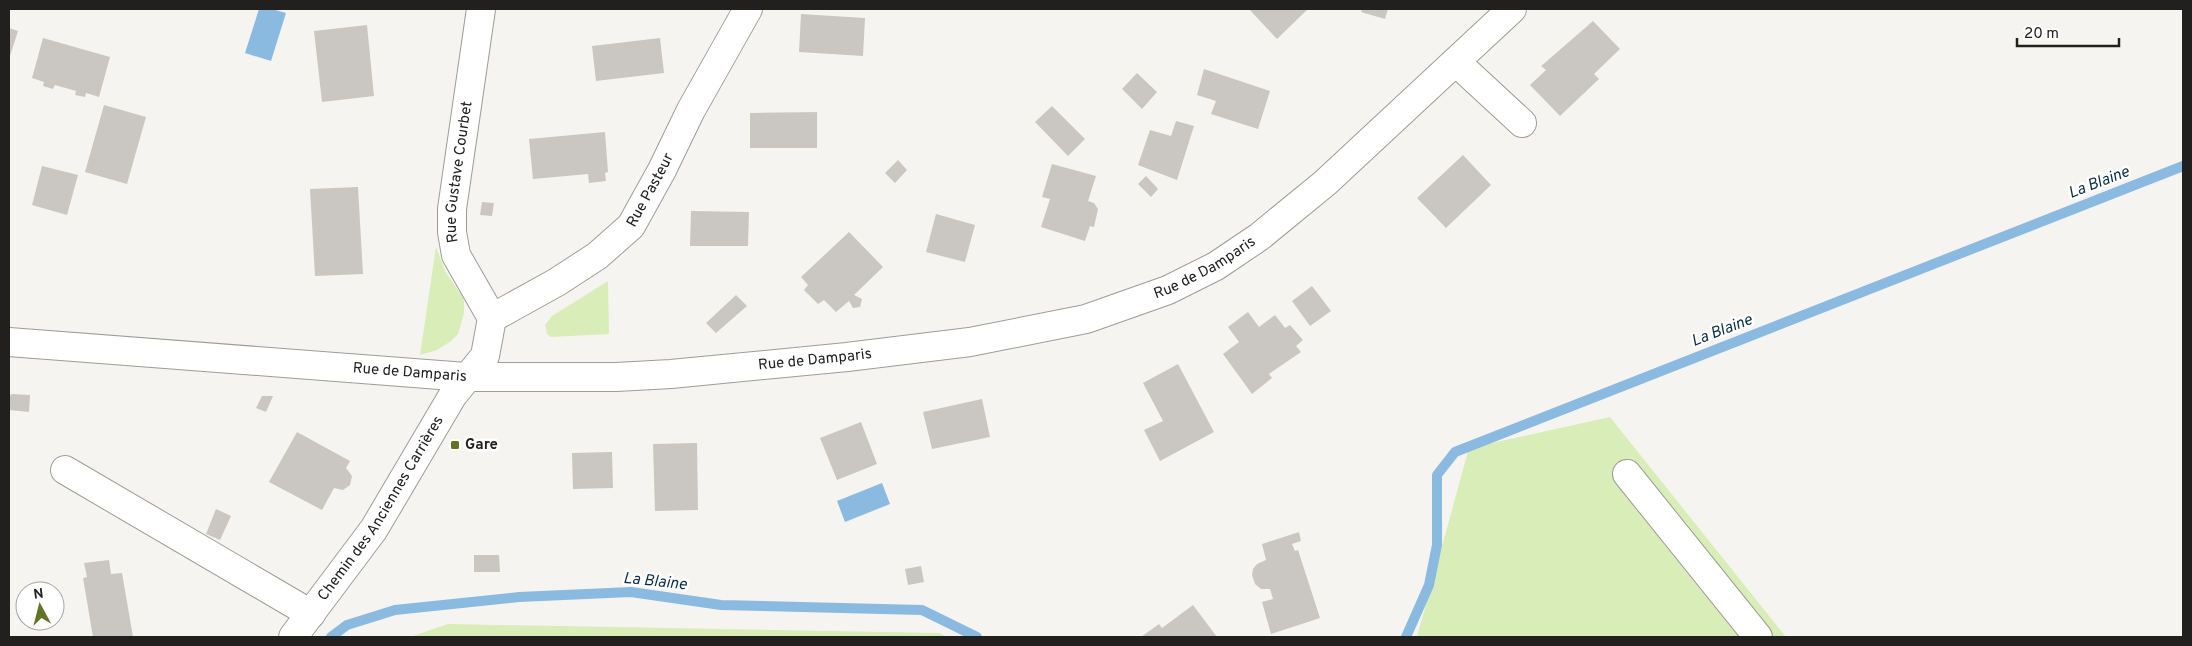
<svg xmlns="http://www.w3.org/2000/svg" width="2192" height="646" font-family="Overpass,sans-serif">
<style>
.green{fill:#d9edb8}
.water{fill:#8bbae0}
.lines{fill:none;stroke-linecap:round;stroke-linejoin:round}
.stream{stroke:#8bbae0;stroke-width:10}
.building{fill:#cac7c3}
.minor-casing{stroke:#9d9c98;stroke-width:30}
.major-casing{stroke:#9d9c98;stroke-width:30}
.minor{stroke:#fff;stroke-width:28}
.major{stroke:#fff;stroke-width:28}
.poi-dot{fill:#617423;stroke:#fff;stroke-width:2}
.labels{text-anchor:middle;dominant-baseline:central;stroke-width:5;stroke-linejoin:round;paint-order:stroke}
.street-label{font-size:15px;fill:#21201f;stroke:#fff}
.poi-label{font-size:15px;font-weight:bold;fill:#21201f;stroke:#fff;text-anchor:start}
.water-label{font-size:16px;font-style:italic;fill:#082e48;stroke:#fff}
</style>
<rect width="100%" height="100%" fill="#f5f4f0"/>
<path class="green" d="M436,247l9,24 19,28v14l-6,21 -7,7 -14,9 -17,5z
M608,281l1,53 -58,3 -4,-3 -2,-9 7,-9z
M1610,417l176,220h-369l52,-189z
M448,624l491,9 9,4h-538z"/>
<path class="water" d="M259,9h13l14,4 -15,48 -26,-8z
M882,483l8,21 -45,18 -8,-21z"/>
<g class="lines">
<path class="stream" d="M331,637l16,-12 48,-15 124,-13 112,-5 90,13 201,5 55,27
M1406,637l23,-52 8,-40v-70l18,-23 728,-286"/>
</g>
<path class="building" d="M1249,9h59l-31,30z
M1362,9h26l-3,10 -24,-7z
M801,14l64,4 -2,38 -64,-4z
M1593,21l27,28 -26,25 5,5 -39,37 -30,-31 16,-15 -5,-4 6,-5z
M367,25l7,71 -52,6 -8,-71z
M9,28l9,3 -9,28z
M43,38l67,19 -11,40 -13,-4 -1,4 -10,-2 1,-4 -21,-6 -2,4 -10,-3 1,-4 -12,-4z
M660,38l4,35 -68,8 -4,-35z
M1204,69l66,22 -12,38 -47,-15 5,-13 -19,-6z
M1137,73l20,19 -15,17 -20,-20z
M104,105l42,12 -19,67 -42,-12z
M1052,106l33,33 -17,17 -33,-34z
M817,112v36h-67v-35z
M1176,121l18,5 -17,54 -39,-15 12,-35 21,6z
M605,132l3,40 -3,1 1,8 -17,2 -1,-9 -55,5 -4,-40z
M1463,155l28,30 -45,43 -29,-30z
M898,160l9,10 -12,13 -10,-10z
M1052,164l44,12 -8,25 6,2 4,6 -4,18 -4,-1 -5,15 -44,-14 9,-28 -8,-2z
M42,166l36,9 -11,40 -35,-10z
M1146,176l12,13 -7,8 -13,-13z
M358,187l5,87 -48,2 -5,-87z
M482,202l12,1 -2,13 -12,-1z
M691,211l58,1 -1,34h-58z
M936,214l39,11 -10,37 -39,-10z
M849,232l34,35 -29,28 8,4 -2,8 -7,1 -4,-7 -13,11 -12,-12 -6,4 -14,-14 4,-5 -7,-8z
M1312,286l19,25 -21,15 -18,-25z
M736,295l11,11 -31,27 -10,-10z
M1248,312l11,15 16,-12 10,13 5,-3 13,15 -7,6 5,6 -32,22 3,4 -20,16 -29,-40 16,-12 -11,-15z
M1178,364l36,68 -54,29 -16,-31 19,-9 -20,-38z
M12,394l18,1 -1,17 -20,-2v-14z
M262,396h11l-7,16 -10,-4z
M982,399l8,38 -58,12 -9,-37z
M861,422l16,42 -40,16 -17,-42z
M297,432l53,29 -4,7 6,8 -2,9 -7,5 -9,-2 -12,22 -53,-28z
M697,443l1,67 -43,1 -2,-67z
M612,452l1,36 -40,1 -1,-36z
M216,509l15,7 -11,24 -14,-6z
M1299,532l2,9 -9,3 3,7 3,-1 22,68 -49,16 -9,-32 11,-3 -3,-10h-9l-6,-5 -3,-9 1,-6 4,-5 9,-4 -4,-16z
M474,555h25l1,17h-26z
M109,560l2,14 11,-1 11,64h-40l-10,-59 4,-1 -3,-14z
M921,566l3,16 -16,3 -3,-16z
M1193,605l24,32h-76l18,-13 3,4z"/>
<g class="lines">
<defs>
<g id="minor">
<path d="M1456,62l66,61"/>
<path id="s1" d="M492,318l65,-36 40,-26 34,-30 31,-56 29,-60 57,-101"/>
<path d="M65,470l246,144"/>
<path d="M1627,474l131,163"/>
<path id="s2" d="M293,637l81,-108 79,-134 32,-39 7,-38 -36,-63 -4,-23v-23l29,-200"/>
</g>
<g id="major">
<path id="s3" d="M9,342l457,35h150l55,-3 176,-17 123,-15 116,-23 82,-29 48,-24 43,-29 66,-54 187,-174"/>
</g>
</defs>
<use href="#minor" class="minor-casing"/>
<use href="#major" class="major-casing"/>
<use href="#minor" class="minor"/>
<use href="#major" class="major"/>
</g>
<rect class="poi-dot" x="450" y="440" width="10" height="10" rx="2.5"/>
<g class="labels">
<g class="street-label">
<text stroke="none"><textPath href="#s2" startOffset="536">Rue Gustave Courbet</textPath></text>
<text stroke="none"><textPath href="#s1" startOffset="208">Rue Pasteur</textPath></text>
<text stroke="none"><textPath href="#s3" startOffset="1212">Rue de Damparis</textPath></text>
<text stroke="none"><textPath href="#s3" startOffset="808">Rue de Damparis</textPath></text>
<text stroke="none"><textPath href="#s3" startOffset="402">Rue de Damparis</textPath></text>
<text stroke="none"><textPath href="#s2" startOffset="156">Chemin des Anciennes Carrières</textPath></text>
</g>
<g class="poi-label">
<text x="465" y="445">Gare</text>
</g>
<g class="water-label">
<text transform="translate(2099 183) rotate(-21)">La Blaine</text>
<text transform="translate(1722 331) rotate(-21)">La Blaine</text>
<text transform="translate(655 582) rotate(6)">La Blaine</text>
</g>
</g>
<rect width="2192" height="646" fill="none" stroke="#21201f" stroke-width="20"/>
<g transform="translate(40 606) rotate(353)"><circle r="24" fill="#ffffff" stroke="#a6a6a5"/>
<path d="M0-4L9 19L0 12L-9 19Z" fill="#617423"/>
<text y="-8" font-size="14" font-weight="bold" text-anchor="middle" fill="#21201f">N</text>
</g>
<path d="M2017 38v8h102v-8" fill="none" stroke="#21201f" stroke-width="2.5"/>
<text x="2024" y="38" font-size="15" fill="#21201f" stroke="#ffffff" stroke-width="4" paint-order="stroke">20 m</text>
</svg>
